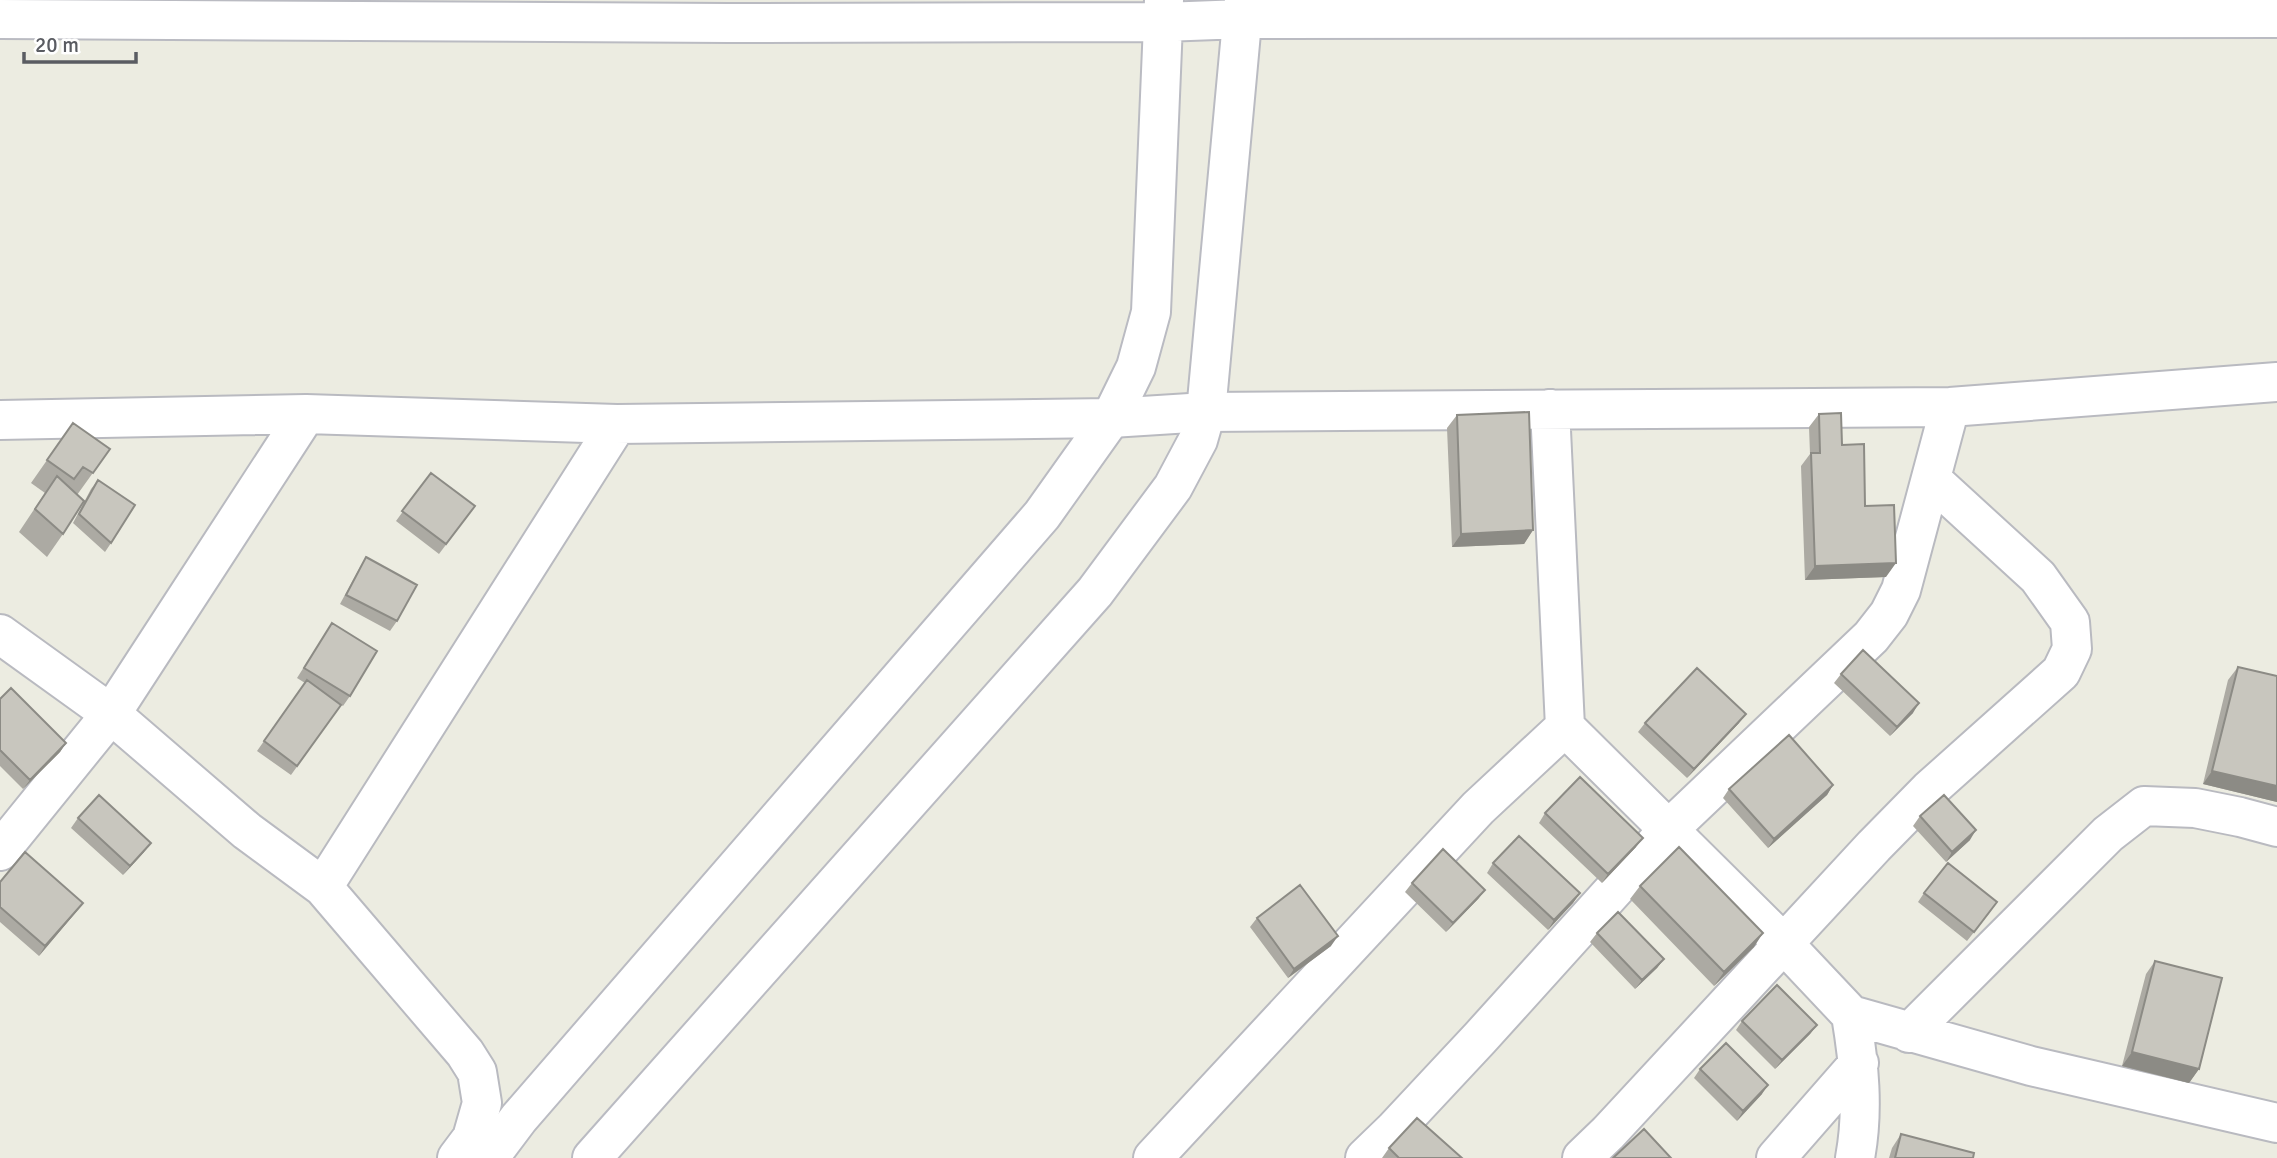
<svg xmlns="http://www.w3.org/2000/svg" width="2277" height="1158" font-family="Signika,sans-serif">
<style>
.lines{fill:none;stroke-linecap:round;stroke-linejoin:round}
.street-casing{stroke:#b9bac0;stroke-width:42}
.secondary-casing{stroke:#babbc2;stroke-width:42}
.street{stroke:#fff;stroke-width:38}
.secondary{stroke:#fff;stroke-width:38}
.wall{fill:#acaaa3}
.shaded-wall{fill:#8c8b85}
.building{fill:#c8c6be;stroke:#8c8b85;stroke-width:2}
</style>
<rect width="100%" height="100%" fill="#ecece1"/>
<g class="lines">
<defs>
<path id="street" d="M1550,409l15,318 219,217 67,71 180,51 246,57
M0,420l306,-6 311,10 494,-6 95,-6 744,-5 327,-25
M0,634l111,80 136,117 76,56 142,166 12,19 5,31 -10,35 -15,20
M0,851l111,-137 195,-300
M323,887l294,-463
M1851,1015c8,48 13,95 4,143
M1909,1033l199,-199 36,-28 51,2 45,9 37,10
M1153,1158l325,-350 87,-81
M1365,1158l29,-28 86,-92 188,-208 203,-193 18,-23 12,-24 49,-183
M1582,1158l26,-25 266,-287 55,-56 132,-118 11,-23 -2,-27 -32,-45 -107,-98
M1776,1158l83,-95"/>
<path id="secondary" d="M0,19l728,4 435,-1 80,-3 1034,-1
M489,1158l30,-40 523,-603 69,-97 25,-51 15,-55 13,-312
M592,1158l503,-566 78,-105 25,-47 8,-28 38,-412"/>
</defs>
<use href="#street" class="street-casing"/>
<use href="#secondary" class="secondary-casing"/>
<use href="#street" class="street"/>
<use href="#secondary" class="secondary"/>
</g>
<path class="wall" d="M1819,414l23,31 23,61 21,71 -81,3 -4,-114 9,-12 -1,-27z
M1457,415l76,115 -9,14 -72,3 -5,-119z
M73,423l37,26 -33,46 -14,39 -16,23 -28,-25 26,-39 -14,-10z
M431,473l44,33 -36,48 -43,-33z
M98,480l13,63 -6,9 -32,-29 18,-34z
M366,557l31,64 -7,10 -50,-27 20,-37z
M332,623l18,73 -7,10 -10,-7 8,6 -50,70 -34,-24 48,-68 -8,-5z
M2238,667l39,9v126l-74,-18 25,-104z
M1841,674l72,39 -23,23 -56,-53z
M0,699l66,44 -6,9 -37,37 -23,-23z
M1645,723h94l-52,55 -49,-46z
M1833,785l-6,10 -59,53 -45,-50 6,-9z
M1545,813l91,34 -34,36 -63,-60z
M1920,816l50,24 -24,22 -33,-36z
M78,818l66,34 -21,23 -52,-47z
M1493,863l87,30 -7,10 -25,27 -61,-57z
M0,882l83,21 -7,9 -37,44 -39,-34z
M1412,883l73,7 -7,9 -32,33 -41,-40z
M1640,886l114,61 -40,39 -84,-87z
M1924,893l66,19 -23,29 -49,-39z
M1257,918l74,28 -43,32 -38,-51z
M1597,933l67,26 -7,9 -22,21 -45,-47z
M2155,961l44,108 -10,14 -67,-17 24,-92z
M1742,1021l75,4 -7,9 -35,35 -39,-39z
M1700,1069l62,25 -25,27 -43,-43z
M1901,1134l72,24h-84l3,-10z
M1389,1148l73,10h-80z"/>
<path class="shaded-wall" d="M1533,530l-9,14 -72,3 9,-13z
M1896,563l-10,14 -81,3 10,-14z
M1919,703l-6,10 -23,23 7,-9z
M1746,714l-7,9 -52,55 7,-9z
M66,743l-6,9 -37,37 7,-9z
M2212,771l65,15v16l-74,-18z
M1833,785l-6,10 -59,53 6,-9z
M1976,830l-6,10 -24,22 6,-10z
M1643,838l-7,9 -34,36 6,-9z
M151,843l-7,9 -21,23 7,-9z
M1485,890l-7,9 -32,33 7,-9z
M1580,893l-7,10 -25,27 6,-10z
M83,903l-7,9 -37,44 6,-10z
M1763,933l-9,14 -40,39 10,-14z
M1338,936l-7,10 -43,32 6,-9z
M1664,959l-7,9 -22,21 7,-9z
M1817,1025l-7,9 -35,35 7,-9z
M2132,1052l67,17 -10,14 -67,-17z
M1768,1085l-6,9 -25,27 6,-10z"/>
<path class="building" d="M1529,412l4,118 -72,4 -4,-119z
M1841,413l1,32 22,-1 1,62 29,-1 2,58 -81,3 -4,-113h9l-1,-39z
M73,423l37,26 -17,24 -10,-6 -9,12 -27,-19z
M431,473l44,33 -29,38 -44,-33z
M57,476l27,25 -21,33 -28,-25z
M98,480l37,25 -24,38 -32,-29z
M366,557l51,28 -20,36 -51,-26z
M332,623l45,28 -27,45 -46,-28z
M1863,650l56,53 -22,24 -56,-53z
M2238,667l39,9v110l-65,-15z
M1697,668l49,46 -52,55 -49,-46z
M307,680l34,25 -44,61 -33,-25z
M11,688l55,55 -36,37 -30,-30v-51z
M1789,735l44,50 -59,54 -45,-50z
M1580,777l63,61 -35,36 -63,-61z
M99,795l52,48 -21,23 -52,-48z
M1944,795l32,35 -24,22 -32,-36z
M1519,836l61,57 -26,27 -61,-57z
M1679,847l84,86 -39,39 -84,-86z
M1443,849l42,41 -32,33 -41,-40z
M25,852l58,51 -38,43 -45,-39v-25z
M1948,863l49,39 -23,30 -50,-39z
M1300,885l38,51 -44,33 -37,-51z
M1618,912l46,47 -22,21 -45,-47z
M2155,961l67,17 -23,91 -67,-17z
M1777,985l40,40 -35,35 -40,-39z
M1726,1043l42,42 -25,26 -43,-42z
M1417,1118l45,40h-63l-10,-10z
M1644,1129l27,29h-58z
M1901,1134l73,19 -1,5h-78z"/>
<path d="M24 52v10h112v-10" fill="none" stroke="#5a5c62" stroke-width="3.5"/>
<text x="35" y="52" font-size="21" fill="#5a5c62" stroke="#ffffff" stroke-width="5" paint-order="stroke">20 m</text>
</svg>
